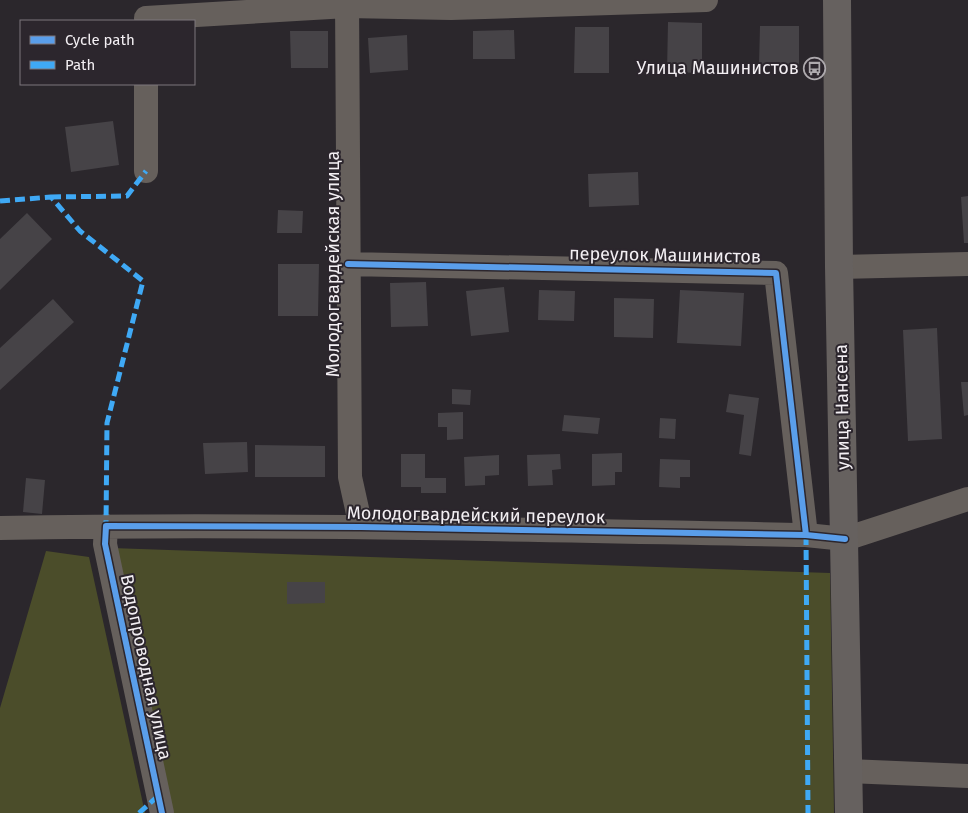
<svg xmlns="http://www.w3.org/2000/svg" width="968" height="813" font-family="'Fira Sans',sans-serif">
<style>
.green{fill:#4b4d2a}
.building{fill:#464347}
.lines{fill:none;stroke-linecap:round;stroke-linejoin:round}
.minor{stroke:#66605c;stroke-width:24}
.major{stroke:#66615f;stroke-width:28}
.quiet{stroke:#3fa9f5;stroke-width:5;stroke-dasharray:10 5;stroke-linecap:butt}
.cycleway-casing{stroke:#2c262d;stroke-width:9}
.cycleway{stroke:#5a9eea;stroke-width:6}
.labels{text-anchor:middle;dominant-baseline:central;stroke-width:4;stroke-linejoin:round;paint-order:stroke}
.poi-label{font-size:18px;fill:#f3eff3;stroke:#2c262d;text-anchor:end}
.street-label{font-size:18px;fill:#f3eff3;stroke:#2c262d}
</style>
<rect width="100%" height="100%" fill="#2b272c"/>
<path class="green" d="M111,548l719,25 4,240h-664z
M46,551l43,6 56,256h-145v-105z"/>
<path class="building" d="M668,22l34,1v50l-35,-1z
M760,26h39v40h-40z
M575,27h34v46h-35z
M514,30l1,29h-42v-28z
M290,31h38v37h-37z
M407,35l1,35 -38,3 -2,-35z
M113,121l6,44 -48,7 -6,-45z
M638,172l1,33 -50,2 -1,-33z
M968,196v47h-4l-3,-46z
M278,210l25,1 -1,22h-25z
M27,213l25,26 -52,51v-51z
M278,264h41l-1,52h-40z
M426,282l2,44 -37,1 -1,-44z
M504,287l5,45 -38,4 -5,-45z
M539,290l36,1 -1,30 -36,-1z
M680,290l64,3 -3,53 -64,-3z
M614,298l40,1 -1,39 -39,-1z
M53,299l21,23 -74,68v-42z
M937,328l5,111 -34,2 -5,-111z
M961,382h7v33l-4,1z
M452,389l19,1 -1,15 -18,-1z
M729,394l30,4 -8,58 -12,-2 5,-39 -18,-3z
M463,412v27l-16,1v-13h-9v-14z
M564,415l36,3 -2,16 -36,-3z
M660,418l16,1 -1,20 -16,-1z
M247,442l1,30 -43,2 -2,-31z
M255,445l70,1v31h-70z
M622,453v19h-7v13l-23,1v-32z
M401,454h24v24h21v15h-25v-6h-20z
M560,454l1,15 -9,1 1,15 -25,1 -1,-31z
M499,455v20l-14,1v9l-20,1 -1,-29z
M660,459l30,1v17h-10v11l-21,-1z
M26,478l19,2 -3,34 -19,-2z
M287,582h38v21l-38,1z"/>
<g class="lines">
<path class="minor" d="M347,0l3,477 11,50
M146,18l201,-12 104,2 255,-8
M146,171v-87
M348,264l428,9 30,262
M839,267l129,-3
M106,526l-1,18 57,269
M0,528c269,-5 537,2 806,7l39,4 123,-40
M848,771l120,5"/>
<path class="major" d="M837,0l2,267 10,546"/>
<path class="quiet" d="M51,197l76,-1 19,-25
M0,201l51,-4 29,34 63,50 -36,142 -1,103
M806,535l2,278
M139,813l19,-17"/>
<defs>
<path id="cycleway" d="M348,264l428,9 30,262
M162,813l-57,-269 1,-18 255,1 445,8 39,4"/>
</defs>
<use href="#cycleway" class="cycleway-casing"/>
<use href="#cycleway" class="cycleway"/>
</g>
<defs>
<symbol id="bus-ring" viewBox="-11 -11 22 22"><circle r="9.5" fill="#2c262d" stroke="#ada9ad" stroke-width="1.5"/><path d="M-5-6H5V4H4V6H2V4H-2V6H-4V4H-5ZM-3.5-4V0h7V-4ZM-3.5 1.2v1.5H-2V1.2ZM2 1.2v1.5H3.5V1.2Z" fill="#ada9ad"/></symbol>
</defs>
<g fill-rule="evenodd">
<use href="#bus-ring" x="802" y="56" width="25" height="25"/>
</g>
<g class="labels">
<g class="poi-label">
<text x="799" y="68">Улица Машинистов</text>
</g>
<g class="street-label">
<text transform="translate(665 255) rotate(1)">переулок Машинистов</text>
<text transform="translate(333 264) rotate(-90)">Молодогвардейская улица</text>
<text transform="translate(842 407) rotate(-91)">улица Нансена</text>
<text transform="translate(476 515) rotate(1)">Молодогвардейский переулок</text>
<text transform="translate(146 667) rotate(78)">Водопроводная улица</text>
</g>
</g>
<rect x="20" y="20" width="175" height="65" fill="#2c262d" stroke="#7c767c"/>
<rect x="30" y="36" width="25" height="8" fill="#5a9eea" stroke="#7c767c"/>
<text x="65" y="45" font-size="15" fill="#f3eff3">Cycle path</text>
<rect x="30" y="61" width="25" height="8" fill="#3fa9f5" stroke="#7c767c"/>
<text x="65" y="70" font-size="15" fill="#f3eff3">Path</text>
</svg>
